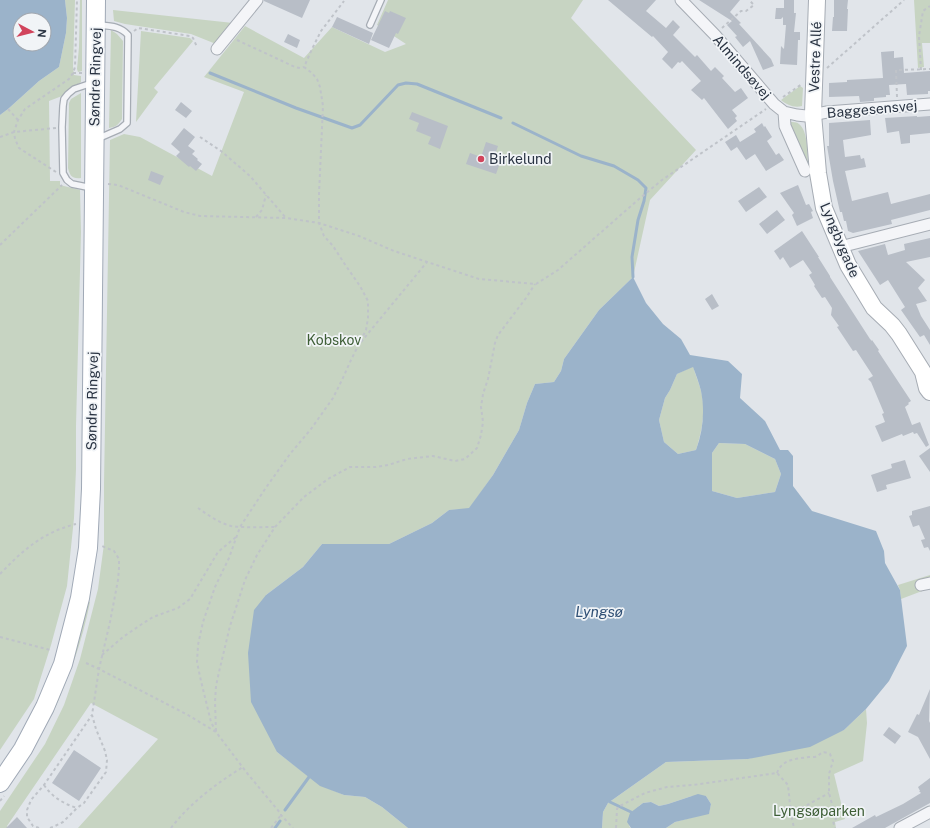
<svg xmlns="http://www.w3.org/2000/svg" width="930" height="828" font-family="'Public Sans',sans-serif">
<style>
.green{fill:#c7d4c2}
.water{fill:#9bb3ca;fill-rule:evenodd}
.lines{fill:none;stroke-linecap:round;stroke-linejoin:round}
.stream{stroke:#9bb3ca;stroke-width:3}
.building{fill:#b8bec7}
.lane-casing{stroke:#a6acb4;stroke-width:8}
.street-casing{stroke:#a6acb4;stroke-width:13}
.secondary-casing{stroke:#a6acb4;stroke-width:18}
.primary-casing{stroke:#a0a9b6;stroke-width:20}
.path{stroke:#bfc3c9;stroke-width:2;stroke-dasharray:3 3;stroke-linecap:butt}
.lane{stroke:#f4f5f8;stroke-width:5.5}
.street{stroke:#f4f5f8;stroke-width:11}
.secondary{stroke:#fff;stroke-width:16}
.primary{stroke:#fff;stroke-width:18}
.poi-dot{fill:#d1445c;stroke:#f1f4f7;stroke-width:1.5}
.labels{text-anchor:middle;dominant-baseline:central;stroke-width:3.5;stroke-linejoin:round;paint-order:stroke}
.street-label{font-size:14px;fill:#293342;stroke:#f1f4f7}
.poi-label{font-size:14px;fill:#293342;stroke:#f1f4f7;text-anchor:start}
.park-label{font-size:14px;fill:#3e5e36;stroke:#f1f4f7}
.water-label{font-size:15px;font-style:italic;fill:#325277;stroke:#f1f4f7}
</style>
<rect width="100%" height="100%" fill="#e1e5ea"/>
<path class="green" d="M65,0h10l-2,67 1,8 7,1v6l-19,14 -13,5 1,80h10v4l20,5 1,42 -5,194v43l-2,49 -7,68 -16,59 -17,54 -34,51v-635l8,-6 31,-28 20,-14 7,-34 1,-15z
M80,0h2v71l-4,1 -1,-3 2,-22z
M388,0h195l-12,18 125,132 -46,50 -17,77 -34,33 -35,49 -3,12 -7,11 -19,2 -8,19 -8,27 -26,45 -24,34 -20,1 -17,13 -43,21h-67l-19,23 -37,28 11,157 43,33 24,10 21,2 17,10 26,21h-330l80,-89 -67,-36 -84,123 1,2h-8v-17l45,-67 19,-39 16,-46 18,-70 6,-45v-60l6,-344 14,-6 16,3 72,39 32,-84 -40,-15 41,-51 59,32 28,-31 53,25 21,-8 -29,-19z
M914,0h16v43h-8l2,24 -6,1z
M113,10l120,13 -17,21 -25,-10 -66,-10 -11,-3z
M111,30l6,4 6,7 -1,78c-4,6 -6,8 -13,9z
M141,31l49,7 3,3 -39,47 4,4 -22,30z
M800,86l3,2 -1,18c-8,2 -15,-1 -21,-6z
M81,93v85c-9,1 -11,-2 -13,-10l1,-65 2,-4z
M790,122c3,0 7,0 9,2 9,7 8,27 9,37l-1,2z
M693,366c2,8 6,17 8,25 5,20 1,40 -5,59l-18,4 -14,-12 -5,-22 6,-22 5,-8 7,-16z
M719,443l26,1 30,15 6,15 -6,18 -38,6 -25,-7v-38z
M930,575v13l-29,11 -1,-9 -2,-5z
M87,601l3,1c-8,41 -21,75 -38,113l-3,-1z
M866,709l1,14 -4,38 -29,13 11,45 -10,3 1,6h-175h5l9,-6 34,-9 2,-9 -5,-8h-14l-24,8 -9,2 -8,-4 -8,1 -4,3 -10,20 2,2h-29l1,-16 5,-9 58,-41 82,-3 96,-29z"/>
<path class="water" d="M0,0h65l2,18 -1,15 -7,34 -20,14 -31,28 -8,6zM20,20h24v24h-24z
M633,277l13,26 17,21 18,15 9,16 38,6 14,13 -2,24 25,23 15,29h8l5,6v30l19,25 64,20 8,20 1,12 15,27 7,56 -18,35 -23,28 -22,21 -34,17 -62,12 -82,3 -58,41 -5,9 -1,16h-194l-26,-21 -17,-10 -21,-2 -24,-9 -43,-34 -26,-50 -3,-49 6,-43 12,-15 37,-28 19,-23h67l43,-21 17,-13 20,-2 24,-33 26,-45 8,-27 8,-19 19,-2 7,-11 3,-12 35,-49zM693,367c3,8 6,16 8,24 4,20 2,40 -5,59l-18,4 -14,-12 -5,-22 6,-22 5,-8 7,-16zM719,443l26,1 30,15 6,15 -6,18 -38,6 -25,-7v-38z
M698,794l8,2 5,8 -2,10 -34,8 -9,6h-35l-4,-6 3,-9 13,-10 8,-1 8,4 9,-2z"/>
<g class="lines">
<path class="stream" d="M210,73l86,35 56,20 8,-3 38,-40 8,-2 11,1 84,34
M513,123l68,33 33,10 24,14 8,8 -2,13 -6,19 -6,37 1,20
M610,802l21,10
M285,810l24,-33
M275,828l5,-7"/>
</g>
<path class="building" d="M264,0h46l-8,18 -38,-17z
M608,0h48l-10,11 20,17 7,-8 7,7 -7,8 22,22 2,-2 14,16 4,-4 9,9 -2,2 13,14 6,-4 7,10 -16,12 5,6 -2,2 2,3 -9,8 -24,-31 -2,2 -11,-10 10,-9 -19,-20 -2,2 -2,-1 -6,7 -10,-10 6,-7 -15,-16 -1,1z
M699,0h41l-10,12 11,11 -2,1 32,35 3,7 -11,4 -13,-29 -7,6 -8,-10 2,-1 -10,-11 5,-4z
M784,0h10v13h2l-2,19h6v8h-2l-1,25 -17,-1 1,-18 3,3 2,-24h-3v-8l-2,2h-6l1,-11h8z
M834,0h14l-1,9h1l-1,22h-15l1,-14h1z
M385,11l4,2 1,-2 16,7 -8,16 -2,-1 -7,15 -18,-8z
M337,17l36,16 -4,11 -37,-17z
M288,34l12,6 -3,8 -13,-6z
M894,51v7l9,-1 1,16 26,-2v20h-2v3l-21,1 -1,-11 -17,1 1,10h-4v2l-12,1v3l-14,1 -1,-6 -30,1v-14l18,-1v-2l36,-2 -2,-26z
M181,102l11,9 -6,7 -11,-8z
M412,112l36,14 -8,23 -12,-5 3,-7 -15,-6 3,-8 -10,-4z
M917,116v1l13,-1v17l-20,2v8l-9,1 -2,-13 -12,2 -2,-15z
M870,120l1,15 -28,5 2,17 15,-2 1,4 3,-1 2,9 -21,4 7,30 36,-9 3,12 39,-10v16l-39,10 1,4 -39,9 -5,-2 -2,-10h-2l-2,-9h-2l-7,-31 -6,-35h2v-23z
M762,123l2,4 1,-1 7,11 -5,4 9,14 3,-2 5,7 -18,11 -11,-17 -9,6 -9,-13 -6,4 -6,-9 11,-7 4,7 16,-10 -2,-3z
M184,128l11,9 -7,9 7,5 -3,3 6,5 -1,1 5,4 -6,7 -6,-5 -1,1 -13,-11 4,-4 -9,-8z
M486,142l12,4 -5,15 7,2 -4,11 -30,-10 4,-11 11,4z
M151,171l13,5 -4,9 -12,-5z
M798,185l8,20 3,-1 4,7 -2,1 2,6 -16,8 -5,-11 2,-2 -14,-20z
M759,187l8,10 -21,15 -8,-11z
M777,210l8,10 -18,14 -8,-10z
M802,231l17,26h-1l12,19v1l40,62 2,2v-1l7,10 -1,1 33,50 -3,2 1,1 -4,3 7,18 8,-3 9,23 -3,2 -9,-14 -3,1 -1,-2 -10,4 -1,-2 -20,8 -7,-16 10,-4 -3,-8 2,-1 -13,-31 -3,-3 5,-3 -17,-26 -3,1 -16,-24 2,-1 -8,-11 1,-7 -7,-11 -3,1 -8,-12 1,-1 -6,-10 3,-2 -9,-13 -13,8 -7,-11 -3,3 -6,-9z
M930,238v19l-24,5 19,18 -7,8 9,13 -11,3 5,12 9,14v15l-6,-10 -4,2 -19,-27 4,-3 -17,-27 -8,5 -22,-34 27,-7 3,11 17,-5 -1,-6z
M712,294l7,12 -7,4 -7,-11z
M930,448v24l-11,-16z
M905,460l6,18 -25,7 1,4 -10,3 -6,-17 21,-7 -1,-4z
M930,506v45l-2,-4 -4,1 -3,-8 4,-1 -6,-14 -6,2 -4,-11 3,-1v-4z
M930,689l-1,32 1,2v36l-12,-22 -10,-5 9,-18 2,1z
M889,727l12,9 -6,8 -12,-9z
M74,750l27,18 -22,33 -27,-18z
M930,778v25l-45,25h-33l23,-13 1,2 27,-13 18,-11 -2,-2h1l-2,-4z
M17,817l10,11h-21z"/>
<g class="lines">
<defs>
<path id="lane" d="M370,25l11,-25
M97,139l23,-10 7,-6 1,-88c-8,-9 -18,-9 -29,-10
M92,188l-20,-4 -5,-4 -4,-7 -1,-46 1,-21 1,-7 4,-5 6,-5 18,-6"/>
<path id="street" d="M681,0l34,35 59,69 10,8 13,3 9,1 21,-4 103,-8
M217,49l40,-49
M784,112l1,14 20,45
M840,247l90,-23
M921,585l9,-2
M900,828l30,-16"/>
<path id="secondary" d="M817,0l-4,114 5,59 6,35 24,57 26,43 18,17 7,9 24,38 4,16 3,4"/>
<path id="primary" d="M0,783l23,-34 22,-42 18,-43 17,-66 8,-50 3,-59 5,-489"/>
</defs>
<use href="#lane" class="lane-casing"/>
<use href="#street" class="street-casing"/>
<use href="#secondary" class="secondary-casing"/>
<use href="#primary" class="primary-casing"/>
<path class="path" d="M722,28l19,-17h5l8,-6 -5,-5
M134,31l4,-3 52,8 3,2 4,9
M237,40l58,27 5,1 4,-1
M827,68l77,-68
M921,70l-2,-34 4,-25 7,-5
M73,73h9
M783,97l19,-13
M897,97l-1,-27 34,-1
M8,109l10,11
M0,137l14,-5 42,-4
M200,137l21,14 29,25 36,42
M56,172l-37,-24 -4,-9 -1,-7 4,-12 7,-11 44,-30 4,-6 2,-6 2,-67
M108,184l10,1 66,27 16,4 86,2 33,5 40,13 35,15 85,28 57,5 22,-14 81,-71 23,-19 104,-71
M256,217l6,-7 4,-15
M0,245l62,-60
M361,342l66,-80
M198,508c10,7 21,15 33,18 14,2 30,1 44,1
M0,574c22,-23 43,-42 76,-50
M0,637l50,13
M102,655l21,-18 19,-13 11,-7 25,-9 12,-9 28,-47 18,-15
M86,663l13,6 89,46 28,17 31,41 34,41v1l12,13
M216,731l-1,-29 1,-16 3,-14 11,-46 15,-46 12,-25 18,-28 29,-30 24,-18 22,-12h26l12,-2 19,-6 26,-3 22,5 10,-2 12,-11 4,-13 2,-13 -2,-15 2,-13 5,-15 7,-36 3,-8 28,-37 9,-14
M216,732l-5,-10 -10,-41 -4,-19 1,-17 5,-23 12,-35 14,-29 11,-31 25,-38 25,-35 21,-25 22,-31 9,-18 9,-20 15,-30 2,-12v-17l-8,-15 -14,-20 -13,-20 -9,-10 -5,-13v-29l4,-88 -3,-19 -3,-8 -5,-6 -8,-6 8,-18 9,-18 23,-30
M777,773c5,-14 19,-14 32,-16 2,0 4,0 6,0 7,-3 6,-7 15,-3l3,7 -4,13v19l7,26 -3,2 2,7
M44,785c8,12 20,19 33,23
M0,801l4,-5
M791,814l38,-21
M39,828l-6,-2 -6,-9v-7l4,-10 13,-15 48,-70
M50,828l3,-1 10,-5 14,-14 7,-5 22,-31 1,-12 -2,-9 -9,-22 -4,-14 7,-46 11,-47 8,-42 1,-12v-9l-5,-8 -12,-5
M171,828c19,-25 46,-45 72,-61
M271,828l10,-13
M616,828l1,-19 1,-2 27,-14 22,-6 26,-2 84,-12 11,12 3,29 3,14"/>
<use href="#lane" class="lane"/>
<use href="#street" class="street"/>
<use href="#secondary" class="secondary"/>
<use href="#primary" class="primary"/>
</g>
<circle class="poi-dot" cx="481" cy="159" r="4"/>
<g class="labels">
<g class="street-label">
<text transform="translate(815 57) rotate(-88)">Vestre Allé</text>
<text transform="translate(742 67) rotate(49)">Almindsøvej</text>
<text transform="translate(95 77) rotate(-89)">Søndre Ringvej</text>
<text transform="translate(872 109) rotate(-5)">Baggesensvej</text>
<text transform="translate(840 240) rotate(67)">Lyngbygade</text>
<text transform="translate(92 401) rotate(-89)">Søndre Ringvej</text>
</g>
<g class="poi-label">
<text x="489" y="159">Birkelund</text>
</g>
<g class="park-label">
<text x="334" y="340">Kobskov</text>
<text x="819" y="811">Lyngsøparken</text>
</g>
<g class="water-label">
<text x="599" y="611">Lyngsø</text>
</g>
</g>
<g transform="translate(32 32) rotate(97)"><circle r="19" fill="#f1f4f7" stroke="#a1a7af"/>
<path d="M0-3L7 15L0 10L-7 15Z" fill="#d1445c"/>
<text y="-6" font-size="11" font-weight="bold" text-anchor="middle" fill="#293342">N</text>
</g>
</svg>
